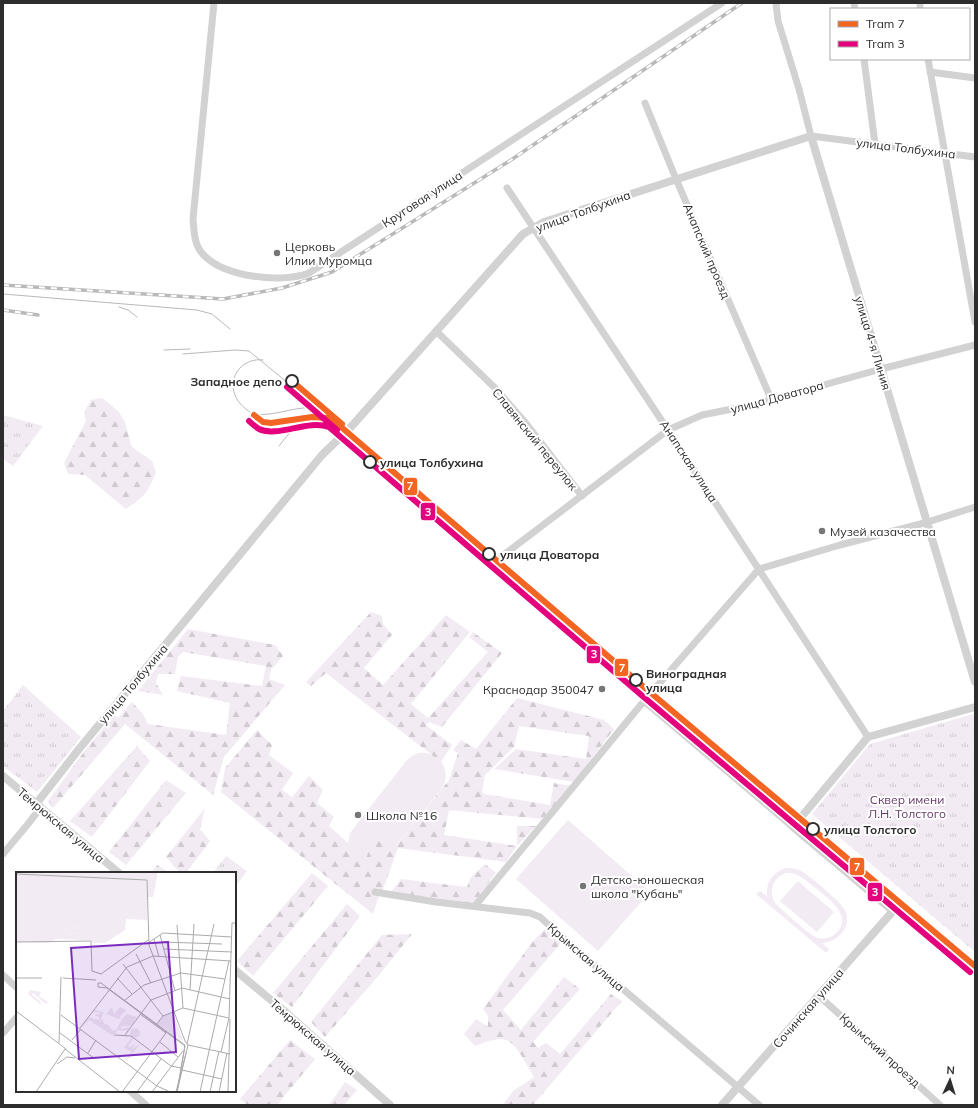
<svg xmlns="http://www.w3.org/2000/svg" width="978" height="1108" font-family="Mulish,sans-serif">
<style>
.grass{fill:#f3ebf3;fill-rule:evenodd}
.forest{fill:url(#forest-firs)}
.park{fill:url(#park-tufts)}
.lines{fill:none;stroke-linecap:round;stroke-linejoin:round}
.minor{stroke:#d2d2d2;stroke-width:7}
.tertiary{stroke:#d2d2d2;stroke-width:8}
.tram{stroke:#b9b9b9;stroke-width:1}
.rail-casing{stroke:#b9b9b9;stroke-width:3.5}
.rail{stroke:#fff;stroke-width:2;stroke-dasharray:6;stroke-linecap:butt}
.tram-1-casing{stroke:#fff;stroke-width:9}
.tram-2-casing{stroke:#fff;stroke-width:9}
.tram-1{stroke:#f26522;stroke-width:6}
.tram-2{stroke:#e5007d;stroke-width:6}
.poi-dot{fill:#767676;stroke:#fff;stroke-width:1.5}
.stop-dot{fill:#fff;stroke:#2d2d2d;stroke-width:2}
.labels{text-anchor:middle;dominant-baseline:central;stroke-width:4;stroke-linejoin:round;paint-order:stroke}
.street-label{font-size:12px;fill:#2d2d2d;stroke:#fff}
.poi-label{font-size:12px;fill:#2d2d2d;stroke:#fff;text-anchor:start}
.stop-label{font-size:12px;font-weight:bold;fill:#2d2d2d;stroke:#fff;text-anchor:start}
.park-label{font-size:12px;fill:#663a68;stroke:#fff}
.inset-road{fill:none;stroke:#ababab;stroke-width:1}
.view{fill:#7b2cbf;fill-opacity:0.15;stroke:#7b2cbf;stroke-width:2}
.inset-edge{fill:none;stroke:#2d2d2d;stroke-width:2}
.line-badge{stroke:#fff;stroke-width:1.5}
.badge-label{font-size:11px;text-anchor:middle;font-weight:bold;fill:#fff}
</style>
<defs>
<pattern id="forest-firs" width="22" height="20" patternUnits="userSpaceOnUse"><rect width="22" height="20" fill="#f3ebf3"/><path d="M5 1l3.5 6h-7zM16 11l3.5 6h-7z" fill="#d1cad1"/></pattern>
<pattern id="park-tufts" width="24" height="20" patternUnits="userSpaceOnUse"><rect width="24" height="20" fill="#f3ebf3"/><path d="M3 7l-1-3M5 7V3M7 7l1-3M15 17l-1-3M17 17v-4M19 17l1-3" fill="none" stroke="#d1cad1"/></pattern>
</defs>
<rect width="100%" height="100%" fill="#fff"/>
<path class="grass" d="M419,753c20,-2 34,18 23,35l-57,71 -6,4 -25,-6 -6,-13 2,-11 56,-72 6,-5z
M568,820l82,72 -52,59 -82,-72z
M785,868c6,0 11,0 16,3 8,4 40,31 44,39 7,17 -6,32 -23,33l7,6 -3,4 -70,-59 4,-3 7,5c-1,-14 5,-23 18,-28zM786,873c12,-1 18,6 27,13 12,10 43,30 22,48 -4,4 -11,5 -17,4 -9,-3 -36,-28 -43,-35 -7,-13 -2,-25 11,-30z
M798,881l36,31 -17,20 -37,-31z"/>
<path class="forest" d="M102,398l17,14 6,10 6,23 5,5 16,11 4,11c-8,21 -12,25 -30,37l-41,-34 -17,-1 -4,-11 22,-42 -2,-9 7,-12z
M371,612l11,4 1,8 9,11 -28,33 19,17 63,-70 24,17 -59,72 17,14 60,-66 -19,-15 4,-5 29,21 -60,74 -13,-5 -3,3 26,20 -11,17 -115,-89 -15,13 -5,-4z
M188,629l87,16 8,11 -12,14 -2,9 16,6 -61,72 -11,38 -88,-71 -72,84 -5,-7 35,-48 31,-38 4,3 14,-16 11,12 5,10 78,11 4,-32 -53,-12 4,-15 81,10 4,-20 -83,-14 -5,5 -3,17h-17l-2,9 7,12 -25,-4z
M517,698l87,22 10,9 -40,53 -80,-13 22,-20 70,10 3,-23 -70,-10 -5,21 -29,28 -3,17 2,2 66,11 4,-22 17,3 -29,33 -93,-9 -5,25 73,11v-20h19l-19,20 -11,16 -108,-14 -16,44 -8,-1v4l5,1 -6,18 -152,-122 4,-24 32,-38 15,15 -3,10 24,18 -11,17 10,7 17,-21 14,14 -6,13 17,14 -5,9 37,33 6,-17 13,-7 9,13 55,-68 9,-27 -5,-3 8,-10 15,9z
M137,746l13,15 -58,76 -22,-16z
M166,780l20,13 -60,72 -17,-13z
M205,808l-5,21 10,12 -24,32h-6l-14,-16z
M485,864l11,9 -24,32 -81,-13 10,-13 66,8 4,-10z
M157,865l13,8h-19z
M312,873l16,13 -75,90 -16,-15z
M347,904l13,12 -68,91 -19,-14z
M545,929l17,13 -59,68 18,20 43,-53 16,12 -47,53 5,6 8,-5 14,11 51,-60 11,7 -89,104h-30l10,-14 21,-14c-6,-9 -17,-34 -28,-37 -11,-3 -22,3 -31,6l-11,-12 12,-15 12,8v-11l-5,-7 50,-68z
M412,934l-32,40 -55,63 -14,-15 71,-87z
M290,1040l25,19 -38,46h-29l-8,-6z
M345,1082l12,8 -13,15h-15z"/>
<path class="park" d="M3,415l40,11 -30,40 -10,-7z
M23,685l58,52 -44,55 -34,-26v-55z
M973,714l2,6v232l-163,-138 58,-70z
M226,856l21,15 -12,16v-14h-22z"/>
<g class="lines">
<path class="minor" d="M214,3l-21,216c1,11 1,24 8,33 20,25 80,32 108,21l413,-270
M776,3l2,18 21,68 12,47 164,21
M854,3l1,6
M920,3v6
M864,59l11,85
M928,59l47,263
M930,72l45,6
M645,103l31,76 95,220
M507,188l161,242 200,307
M436,331l58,56 30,34 58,75
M501,557l167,-127 34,-15 50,-10 129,-36 94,-24
M644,701l149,126
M3,854l25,-30 13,-17
M375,892l61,10 94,11 10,4 23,21 196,167
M475,906l169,-205 115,-132 81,-24 88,-23 47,-15
M3,975l14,13
M819,996l121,109
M3,1033l14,-16
M130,1091l16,14"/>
<path class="tertiary" d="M3,776l116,97
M36,804l43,-55 243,-294 28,-27 173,-194 21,-12 267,-86 164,546
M235,970l48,40 107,95
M722,1105l171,-194 -100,-84 75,-90 107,-30"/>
<path class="tram" d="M3,294l194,16 15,4 18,15
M119,307l9,3 9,7
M164,350l26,-1
M183,354l52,-4 14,1 84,69
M252,414c22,4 49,-11 67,-5
M254,415c-7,-5 -16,-11 -19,-20 -8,-19 9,-38 28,-35
M279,446c12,-15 18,-24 38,-28"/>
<defs>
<path id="rail" d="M3,285l220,14 59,-11 50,-16 179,-112 231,-157
M3,310l35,5"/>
</defs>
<use href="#rail" class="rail-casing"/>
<use href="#rail" class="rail"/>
<defs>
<path id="tram-1" d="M292,381l50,43
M254,415l9,7 8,1 41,-6 15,1 6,2 318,273 324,273"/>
<path id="tram-2" d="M287,387l50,43
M249,421c3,3 7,6 10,8 18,9 49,-10 70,-2l317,272 324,273"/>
</defs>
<use href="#tram-1" class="tram-1-casing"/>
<use href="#tram-2" class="tram-2-casing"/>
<use href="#tram-1" class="tram-1"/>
<use href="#tram-2" class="tram-2"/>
</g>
<g class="poi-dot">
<circle cx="277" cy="253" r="4"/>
<circle cx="822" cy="531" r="4"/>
<circle cx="602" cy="689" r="4"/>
<circle cx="358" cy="815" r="4"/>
<circle cx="583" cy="886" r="4"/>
</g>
<g class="stop-dot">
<circle cx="292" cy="381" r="6"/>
<circle cx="370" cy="462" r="6"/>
<circle cx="489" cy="554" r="6"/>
<circle cx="636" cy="680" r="6"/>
<circle cx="813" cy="829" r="6"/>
</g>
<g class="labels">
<g class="street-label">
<text transform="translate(906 148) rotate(7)">улица Толбухина</text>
<text transform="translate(422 199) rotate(-33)">Круговая улица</text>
<text transform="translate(583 211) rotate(-20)">улица Толбухина</text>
<text transform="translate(707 251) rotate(67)">Анапский проезд</text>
<text transform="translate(873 343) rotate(73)">улица 4-я Линия</text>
<text transform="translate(777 397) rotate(-15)">улица Доватора</text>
<text transform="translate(535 439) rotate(51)">Славянский переулок</text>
<text transform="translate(689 461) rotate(57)">Анапская улица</text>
<text transform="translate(133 684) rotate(-50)">улица Толбухина</text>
<text transform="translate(61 825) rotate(40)">Темрюкская улица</text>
<text transform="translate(586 957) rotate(41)">Крымская улица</text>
<text transform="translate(808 1008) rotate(-49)">Сочинская улица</text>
<text transform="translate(313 1037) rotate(41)">Темрюкская улица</text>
<text transform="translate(880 1050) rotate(42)">Крымский проезд</text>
</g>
<g class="poi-label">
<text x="285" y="246">Церковь<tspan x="285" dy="14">Илии Муромца</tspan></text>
<text x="830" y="531">Музей казачества</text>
<text x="594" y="689" text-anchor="end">Краснодар 350047</text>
<text x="366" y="815">Школа №16</text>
<text x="591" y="879">Детско-юношеская<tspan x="591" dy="14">школа "Кубань"</tspan></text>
</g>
<g class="stop-label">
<text x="282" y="381" text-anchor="end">Западное депо</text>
<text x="380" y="462">улица Толбухина</text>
<text x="500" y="554">улица Доватора</text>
<text x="646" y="673">Виноградная<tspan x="646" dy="14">улица</tspan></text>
<text x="824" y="829">улица Толстого</text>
</g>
<g class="park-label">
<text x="907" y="799">Сквер имени<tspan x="907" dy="14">Л.Н. Толстого</tspan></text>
</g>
</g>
<g transform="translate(16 872)">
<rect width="220" height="220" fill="#fff"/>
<path d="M50,54l15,1v7l-16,-1zM114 161a5 5 0 1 1 10 0a5 5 0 1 1-10 0Z" fill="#f3ebf3"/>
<path d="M14,118l11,2 -2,4 9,6 -2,2 -13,-11 -1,2 9,7 -1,2 -12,-10zM96,135l2,7 6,-7 6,3 -7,8 2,2 6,-6 10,3 -6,9h-10v3l9,-2 -3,4 -10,-1 -2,7 -26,-17 -8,8 8,-11 10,3v-3l-5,-2 8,-2 -8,-1 -4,4 4,-6 10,2 -5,11 3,-4 3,6 2,-1 6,7 3,-1 6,-10 -16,-6zM116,165l2,1 -6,8 2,1 6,-4 -4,6 8,-5 -13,17 -2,-1 7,-8 -8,-4z" fill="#f3ebf3"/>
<path d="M0,0h142l-5,25h-6v23l-21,-1 -1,11 -20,13h-12l-2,-3 -35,-1 -7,4 -33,-1zM50,54l15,1v7l-16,-1z" fill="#f3ebf3" fill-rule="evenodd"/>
<path d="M157,141l10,27 -1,1 -24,-17 5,-8z" fill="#f3ebf3"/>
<path class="inset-road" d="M0,2l131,6 2,65 36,96 3,4 42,9M161,53l6,83M144,63l15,56M138,67l5,18M0,70l75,-1 1,30 9,3 47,-34M146,70l60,2M132,71l15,-10 69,4M148,77l68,3M120,82l15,29M107,92l40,52M0,106h26M47,106l33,2M101,106l15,16M174,118l4,-66M109,128l19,-15 37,-12 44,6M0,139l50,38M45,143l96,71 13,6M140,153l7,-9 20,-8 46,10M64,156l47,-61 26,-11 78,5M44,161l35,26M99,163l16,1 40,30 10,2M109,163l26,-35 31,-12 48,11M56,168l9,-11M144,170l18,15M43,171l2,-66M171,172l27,-120M205,180l8,-34 3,-95h4M72,181l8,-13M41,192l10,-7 8,1M166,198l40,9M20,220l29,-43 55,43M106,220l44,-59 -26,-19M121,220l24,-33M136,220l31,-41M160,220l10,-39M161,220l11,-47M161,220l8,-46 -78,-58 -9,-1v-4h3l84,62 -8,47M184,220l29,-131M194,220l9,-41M203,220l8,-39M212,220l2,-73"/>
<path class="view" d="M152,70l8,110 -97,7 -8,-111z"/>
<rect width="220" height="220" class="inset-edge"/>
</g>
<g class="line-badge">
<rect x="403" y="477" width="15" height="19" rx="4" fill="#f26522"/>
<rect x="420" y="502" width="16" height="19" rx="4" fill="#e5007d"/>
<rect x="586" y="645" width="15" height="19" rx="4" fill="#e5007d"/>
<rect x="614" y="658" width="15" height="19" rx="4" fill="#f26522"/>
<rect x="849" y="857" width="16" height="19" rx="4" fill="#f26522"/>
<rect x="867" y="882" width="16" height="20" rx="4" fill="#e5007d"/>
</g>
<g class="badge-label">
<text x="410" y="490">7</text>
<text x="428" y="516">3</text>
<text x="594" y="658">3</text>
<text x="622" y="672">7</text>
<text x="857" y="871">7</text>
<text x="875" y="896">3</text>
</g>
<rect width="978" height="1108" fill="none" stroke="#2d2d2d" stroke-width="8"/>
<rect x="830" y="8" width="140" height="52" fill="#ffffff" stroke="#ababab"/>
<rect x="838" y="21" width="20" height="6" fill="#f26522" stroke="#ababab"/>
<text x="866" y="28" font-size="12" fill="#2d2d2d">Tram 7</text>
<rect x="838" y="41" width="20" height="6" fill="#e5007d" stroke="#ababab"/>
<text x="866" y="48" font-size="12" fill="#2d2d2d">Tram 3</text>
<g transform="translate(950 1080) rotate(4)" stroke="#ffffff" stroke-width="3" paint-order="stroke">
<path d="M0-3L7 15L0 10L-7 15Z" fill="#2d2d2d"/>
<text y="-6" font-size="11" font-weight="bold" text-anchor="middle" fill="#2d2d2d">N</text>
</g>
</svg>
